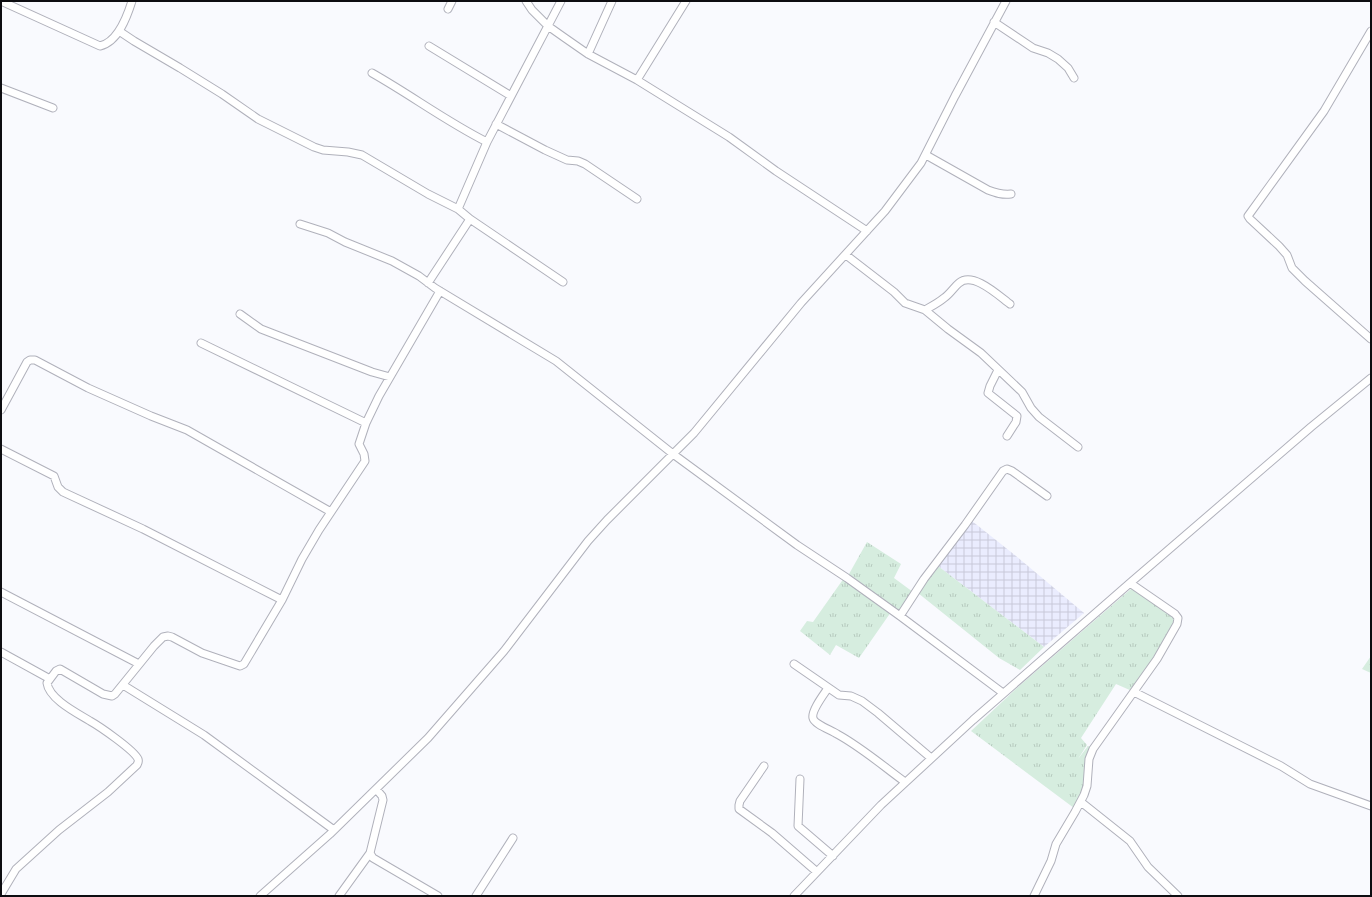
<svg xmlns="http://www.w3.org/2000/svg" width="1372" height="897" font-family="'Asap Condensed',sans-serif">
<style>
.industrial{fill:url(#industrial-grid)}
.grass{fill:url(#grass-tufts)}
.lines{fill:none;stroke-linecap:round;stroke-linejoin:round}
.minor-casing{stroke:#b0b1bb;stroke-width:9}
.minor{stroke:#fff;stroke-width:7}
</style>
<defs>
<pattern id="industrial-grid" width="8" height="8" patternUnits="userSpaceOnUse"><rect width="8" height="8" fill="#eaecfe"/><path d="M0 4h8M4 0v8" fill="none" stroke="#c8c9d9"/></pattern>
<pattern id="grass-tufts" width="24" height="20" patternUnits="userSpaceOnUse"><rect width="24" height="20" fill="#d6eddf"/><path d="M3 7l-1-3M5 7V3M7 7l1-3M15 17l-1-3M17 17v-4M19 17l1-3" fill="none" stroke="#b6cabe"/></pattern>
</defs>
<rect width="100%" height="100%" fill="#f9fafe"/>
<path class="industrial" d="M972,521l44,35 68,57 -40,34 -106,-81z"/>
<path class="grass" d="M867,542l34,22 -7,14 19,14 -13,21 -51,-39z
M938,566l106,81 -24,23 -21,-12 -81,-65z
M844,578l47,34 -32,46 -23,-13 -6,10 -30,-24 7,-10 6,1z
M1132,588l42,28 1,3 -24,45 -19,27 -16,-7 -35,54 6,7 -9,14 10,-13 3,1 -9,48 -8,13 -103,-77 47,-44z
M1371,656v17l-9,-4z"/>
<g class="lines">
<defs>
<path id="minor" d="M1,1l99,45c18,-4 27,-29 32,-45
M526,1l6,9 16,16 17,12 23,16 49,26 92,57 47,34 91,60
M448,9l4,-8
M994,22l39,26 15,5 10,6 10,9 6,10
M119,31l15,10 46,27 42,26 36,25 56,28 9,3 25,2 14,3 66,39 30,15
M1371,31l-47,80 -76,105 2,3 29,27 8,9 5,13 13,13 66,58
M429,46l82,50
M588,54l24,-53
M372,73c39,22 75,49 115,69
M637,80l49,-79
M1,88l52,20
M496,124l49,26 22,10 11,1 7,3 52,35
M926,155l62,35c8,3 14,5 23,4
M470,219l93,63
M300,224l28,9 17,9 47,19 27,15 16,12 121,73 117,93 124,91 50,33 53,38 103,77
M846,255l48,37 11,11 20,7 23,19 33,24 41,39 9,16 8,9 39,30
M428,283l42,-64 -12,-10 29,-67 74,-141
M925,310c7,-4 13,-7 19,-12 6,-4 10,-11 15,-15 14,-12 40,13 51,21
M240,314l21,15 111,43 18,5
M201,343l165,80
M998,370l-8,16 -2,7 29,23 -1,6 -9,14
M1,410l26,-48 3,-2h5l53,28 63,28 36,14 144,82
M1,449l53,27 4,11 5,5 80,37 139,71
M1,592l138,72
M900,616l24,-37 41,-54 38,-54 4,-2 5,2 35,25
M1,652l49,27
M794,664l45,31 12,1 11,5 16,12 53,45
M123,685l81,50 130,95
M828,688c-4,6 -17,23 -15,30 1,6 18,12 24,16 24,13 46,32 68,48
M1134,692l147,74 29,18 61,22
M764,766l-24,35 -1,4v4l33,24 45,39
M800,779l-2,47 35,30
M1081,802l49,39 18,26 30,29
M370,853l3,5 65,38
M1,894l15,-25 43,-39 49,-38 29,-27c1,-3 2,-3 1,-6 -4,-9 -39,-33 -48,-38 -13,-8 -41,-22 -43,-38l9,-12 4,-2 43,25 9,2 3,-2 39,-48 9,-9 5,-1 4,1 30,16 35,12 3,1 4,-2 38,-64 20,-41 17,-29 46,-69 -1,-7 -5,-10 7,-21 13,-27 61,-105
M260,896l70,-62 98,-96 76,-87 84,-110 19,-21 87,-87 107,-130 84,-92 36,-48 34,-67 51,-95
M339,896l31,-43 13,-53 -1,-4 -6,-7
M476,896l37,-58
M794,896l87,-91 92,-85 157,-137 181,-156 60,-49
M1034,896l17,-35 5,-17 19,-32 9,-17 3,-9 2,-27 4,-10 64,-90 20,-35 1,-6 -3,-4 -45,-31"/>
</defs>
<use href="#minor" class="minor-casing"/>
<use href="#minor" class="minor"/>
</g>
<rect width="1372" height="897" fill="none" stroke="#0d0d11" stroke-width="4"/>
</svg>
